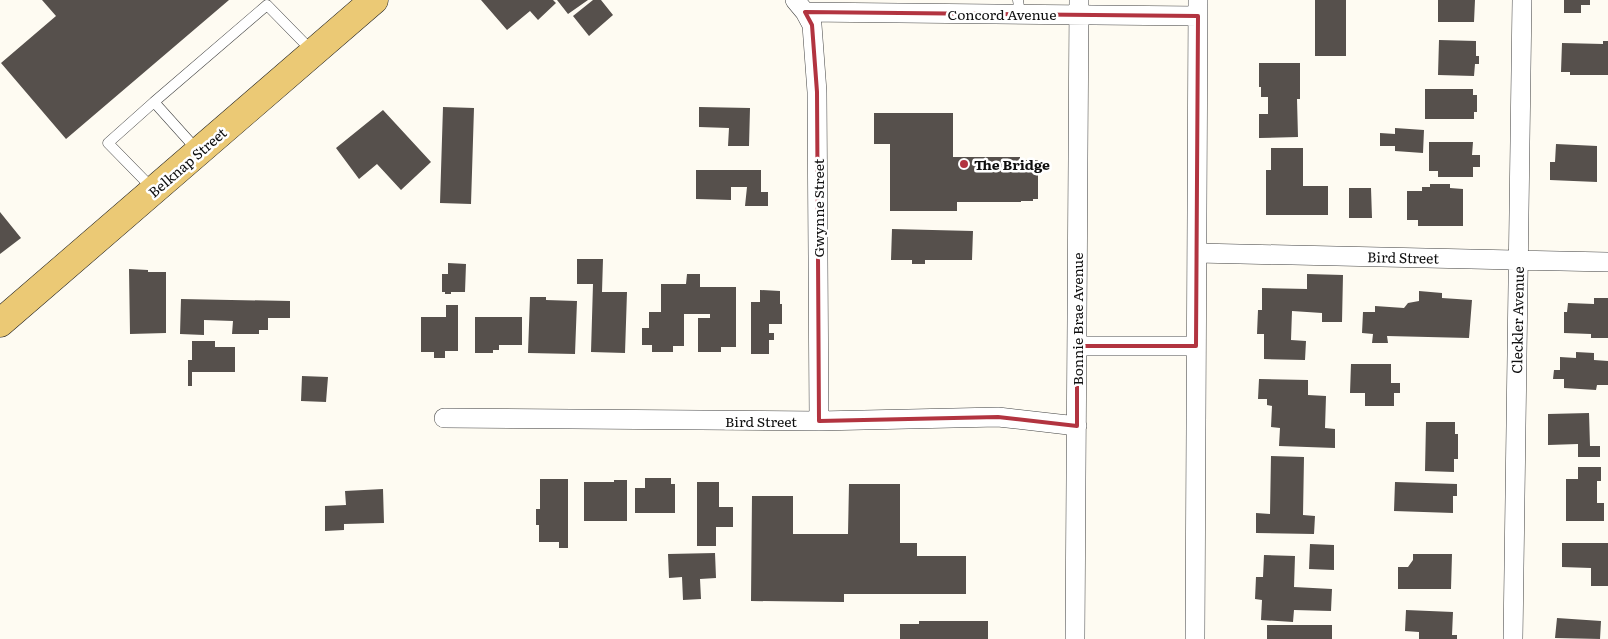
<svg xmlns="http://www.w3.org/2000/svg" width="1608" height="639" font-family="Literata,serif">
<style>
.building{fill:#56504c}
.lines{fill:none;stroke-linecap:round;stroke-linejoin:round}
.service-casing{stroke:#424242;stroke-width:11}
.minor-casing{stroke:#424242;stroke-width:20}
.primary-casing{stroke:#202020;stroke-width:29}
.service{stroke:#fff;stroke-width:10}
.minor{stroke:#fff;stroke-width:19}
.primary{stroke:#ebc975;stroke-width:28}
.marked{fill:none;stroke:#b23440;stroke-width:4;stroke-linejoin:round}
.poi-dot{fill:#b23440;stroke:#fff;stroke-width:2}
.labels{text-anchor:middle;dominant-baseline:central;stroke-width:5;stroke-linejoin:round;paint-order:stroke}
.street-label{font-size:14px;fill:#0f0f0f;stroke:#fff}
.poi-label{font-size:14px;font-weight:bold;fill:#0f0f0f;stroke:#fff;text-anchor:start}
</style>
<rect width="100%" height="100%" fill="#fefbf2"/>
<path class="building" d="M42,0h187l-163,139 -65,-76 55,-47z
M481,0h72l3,3 -18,17 -8,-9 -23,19z
M557,0h31l-20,14z
M593,0h8l12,15 -24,21 -16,-20z
M1315,0h31v56h-31z
M1438,0h37l-1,22h-36z
M1564,0h26v5h-9v8h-17z
M1439,40l37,1v15h3v8h-4l-1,12 -36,-1z
M1603,41h5v34h-38v-3h-9l1,-29 41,1z
M1259,63h41v36h-3l1,38 -39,1v-24h9v-17h-7v-10h-2z
M1425,89h48v6h4v17h-3v7h-49z
M443,107l31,1 -3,96 -31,-1z
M699,107l51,1 -1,38h-21l1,-18 -30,-1z
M383,110l48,52 -30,28 -24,-26 -18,15 -23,-31z
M874,113h79v44h67v3h18v39h-5v2h-12v1h-64v9h-67v-67h-16z
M1395,128l29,2 -1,23 -28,-2v-5h-15v-13l15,1z
M1429,142h44l-1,13h8v12h-7v10h-35v-6h-9z
M1556,144l41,2v36l-47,-2v-18h5z
M1271,148h32v38h25v29h-62v-45h5z
M696,170h65v22h7v14h-23l2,-19h-16v13l-35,-1z
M1430,184h20v4l13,1v37h-45v-6h-11v-29h15v-4h8z
M1349,188h22l1,30h-23z
M0,212l21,26 -21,16z
M892,229l81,2 -1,29h-47v4h-13v-4h-21z
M577,259h26l-1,33h25l-2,61 -34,-1 2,-68h-16z
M448,263l18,1 -1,28h-14v2h-6v-2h-3v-18h6z
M129,269l19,1v2h18v61l-36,1z
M687,274h13v13h36v60h-15v5h-23v-34h12v-4h-26v32h-11v6h-21v-7h-10v-17h7v-16h12v-28h25z
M1307,274l36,1 -1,47h-20v-9l-30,-2 -1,29 15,1 -1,19 -41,-1v-25h-7l1,-24h4v-22l45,1z
M760,290l20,1v13h2v20h-13v9h5v7h-5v14h-18v-52h9z
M1419,291l23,2v5l30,2 -3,38 -82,-2 1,7h-16l1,-9 -11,-1 1,-21h12v-6l29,2 4,-5 11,-2z
M530,297h16v3l31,1 -2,53 -47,-1z
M1594,298h14v40h-17v-4l-27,-1v-21h3l1,-9 26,1z
M181,299l109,2v17h-22v12h-9v4h-27l1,-13 -29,-1v15l-24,-1z
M446,305h12v46h-13v7h-11v-6h-13v-35h25z
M475,317h47v28h-23v5h-6v3h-18z
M192,341h23v6h20v25h-43v14h-4v-26h4z
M1576,352l18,1v7l14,1v24h-11l-1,5 -32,-2v-9h-11l1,-9h6v-13l16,1z
M1351,364h40v19h9v10h-6v13h-29v-13h-15z
M302,376l26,1 -2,25 -25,-1z
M1259,379l49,1v15l18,1 -1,32 10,1v19l-56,-2 1,-18 -9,-1 1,-21 -5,-1v-6h-9z
M1589,413l1,33h10v11h-22v-13l-30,1v-31z
M1426,422h29v12h3v25h-4v13l-29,-1z
M1271,456l33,1 -1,58 12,1 -1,18 -58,-1v-20l14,1z
M1578,467h23v14h-4v22h7v18h-38v-42h12z
M645,478h26v6h4v29h-40v-25h10z
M540,479h28v69h-9v-6h-20v-17h-3v-16h4z
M614,480h13v41h-43v-39h30z
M697,482h22v25h14v20h-17v19h-19z
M1395,482l62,2v12h-4v17l-59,-2z
M849,484h51v59h17v13h49v38h-122v8l-93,-1 1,-105h41v38h55z
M383,489l1,34 -40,1v6l-19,1v-25l21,-1 -1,-14z
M1562,543h46v43h-17v-18l-29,-1z
M1310,544l24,1v25l-25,-1z
M715,553l1,25 -16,1 1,20 -18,1 -1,-23 -13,1 -1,-24z
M1413,554h39l-1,35h-53v-22h10l5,-7z
M1264,555l31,1 -1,31 38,2 -1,22 -37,-1 -1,12 -32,-2 1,-20 -7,-1 1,-22h7z
M1406,610l47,2 -1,23h5v4h-38v-7l-14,-1z
M1557,618l44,3 -1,18 -45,-1z
M919,621h69v18h-88v-15h19z
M1267,625h65v14h-65z"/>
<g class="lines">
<defs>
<path id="service" d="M1018,0l2,14
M198,151l-44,-49 113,-97 46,47
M153,189l-45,-46 46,-41"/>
<path id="minor" d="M795,0l10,12 7,13 5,67 2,329
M805,12l393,4
M1197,253l411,9
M1077,346h119
M444,418l375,3 179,-4 79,9
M1075,639l4,-639
M1195,639l3,-639
M1513,639l9,-639"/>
<path id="primary" d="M0,323l374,-323"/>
</defs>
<use href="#service" class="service-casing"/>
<use href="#minor" class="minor-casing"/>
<use href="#primary" class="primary-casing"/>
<use href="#service" class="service"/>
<use href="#minor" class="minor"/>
<use href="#primary" class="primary"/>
</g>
<path class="marked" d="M805,12l393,4 -2,330h-119v80l-79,-9 -179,4 -2,-329 -5,-67z"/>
<circle class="poi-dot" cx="964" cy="164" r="5"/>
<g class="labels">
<g class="street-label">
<text x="1002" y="14">Concord Avenue</text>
<text transform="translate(187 162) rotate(-41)">Belknap Street</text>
<text transform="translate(818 208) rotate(-90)">Gwynne Street</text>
<text transform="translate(1403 257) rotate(1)">Bird Street</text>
<text transform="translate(1077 319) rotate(-90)">Bonnie Brae Avenue</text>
<text transform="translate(1517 320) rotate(-89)">Cleckler Avenue</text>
<text x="761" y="421">Bird Street</text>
</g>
<g class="poi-label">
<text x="974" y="164">The Bridge</text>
</g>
</g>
</svg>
